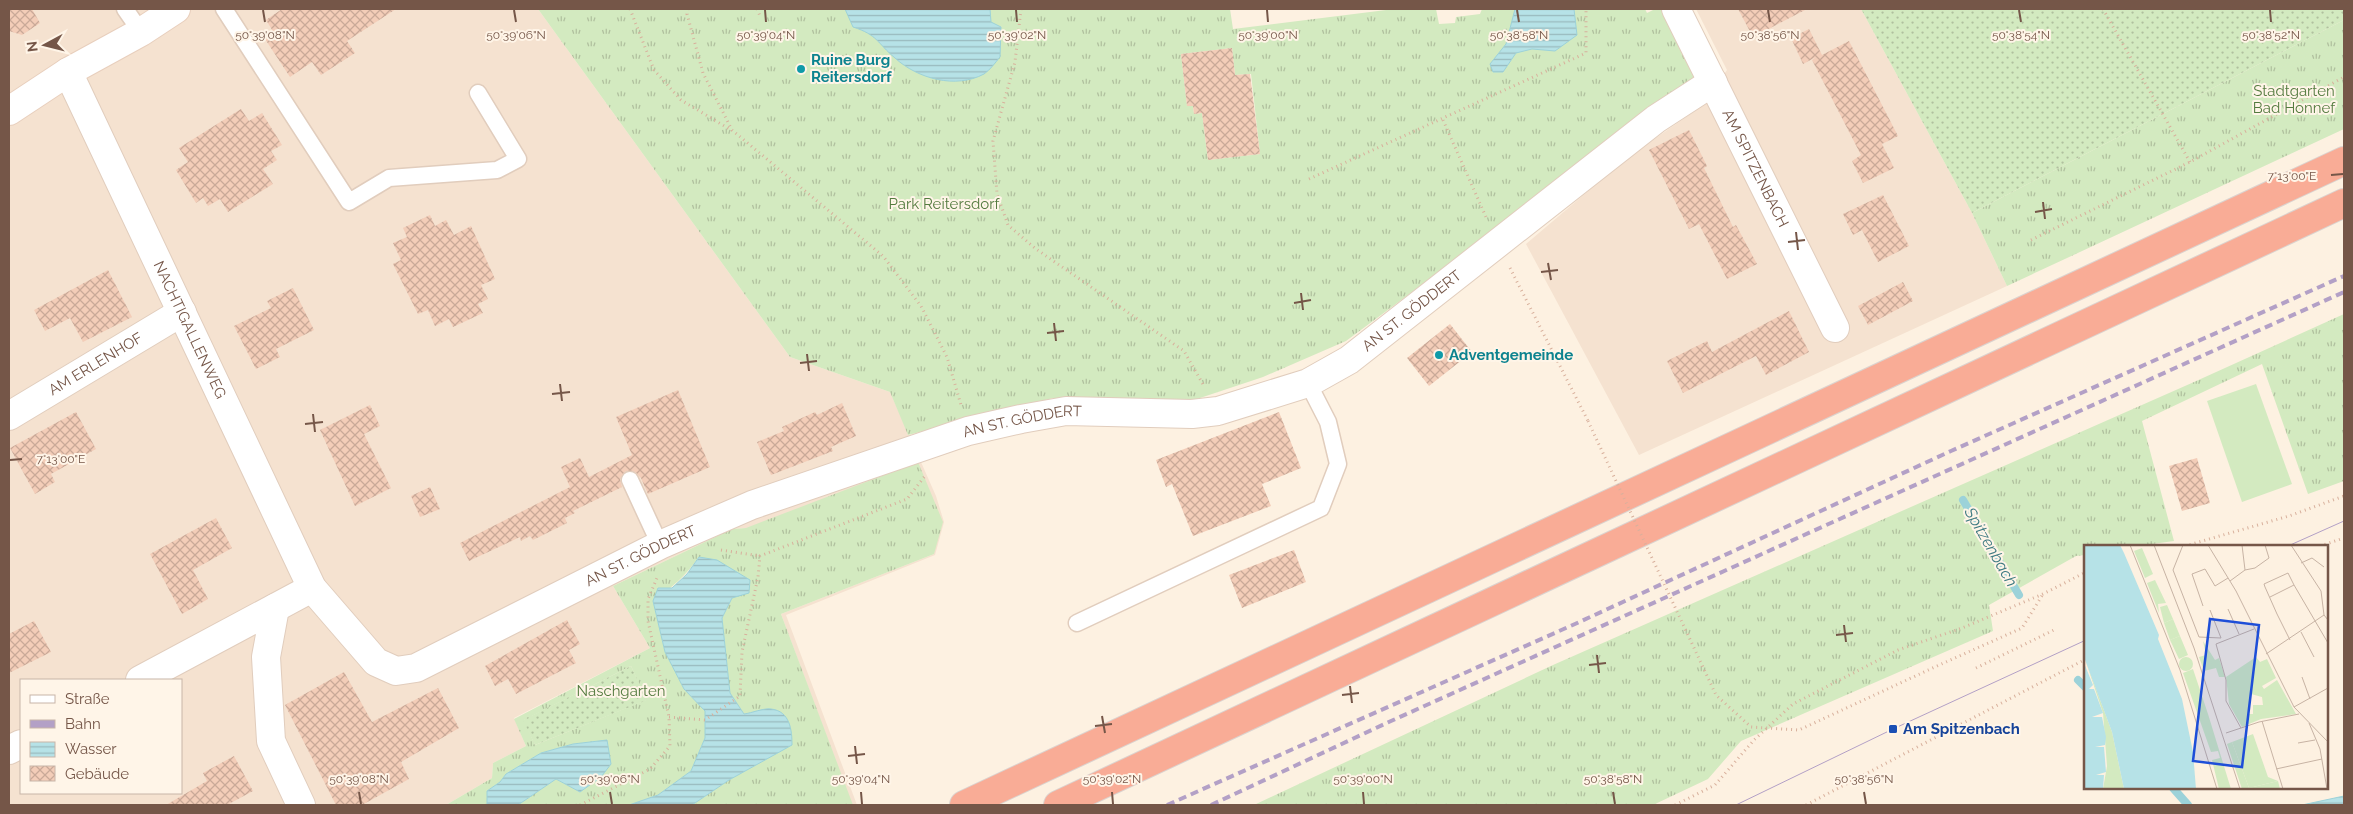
<svg xmlns="http://www.w3.org/2000/svg" width="2353" height="814" font-family="Raleway,sans-serif">
<style>
.residential{fill:#f5e2d0;fill-rule:evenodd}
.grass{fill:url(#grass-tufts);fill-rule:evenodd}
.garden{fill:url(#garden-dots)}
.pitch{fill:#d3eac0}
.water{fill:url(#water-rules);stroke:#9cd2d9}
.lines{fill:none;stroke-linecap:round;stroke-linejoin:round}
.stream{stroke:#9cd2d9;stroke-width:8}
.building{fill:url(#building-cross-hatch)}
.lane-casing{stroke:#e1cdbd;stroke-width:19}
.street-casing{stroke:#e1cdbd;stroke-width:30}
.secondary-casing{stroke:#e8cfbd;stroke-width:30}
.highway-casing{stroke:#dbd3cf;stroke-width:30}
.path{stroke:#d8b09c;stroke-width:3;stroke-dasharray:1 4;stroke-linecap:butt}
.lane{stroke:#fff;stroke-width:16}
.street{stroke:#fff;stroke-width:28}
.secondary{stroke:#fff;stroke-width:28}
.highway{stroke:#f9ac96;stroke-width:28}
.tram{stroke:#b3a0c6;stroke-width:1}
.rail{stroke:#b3a0c6;stroke-width:4;stroke-dasharray:8 5;stroke-linecap:butt}
.path-bridge{stroke:#d8b09c;stroke-width:3;stroke-dasharray:1 4;stroke-linecap:butt}
.ticks{fill:none;stroke:#755648;stroke-width:2}
.culture-dot{fill:#0f9aa8;stroke:#fff5e8;stroke-width:2}
.transit-dot{fill:#1a4fb4;stroke:#fff5e8;stroke-width:2}
.labels{text-anchor:middle;dominant-baseline:central;stroke-width:4;stroke-linejoin:round;paint-order:stroke}
.culture-label{font-size:15px;font-weight:bold;fill:#0d838f;stroke:#fff5e8;text-anchor:start}
.park-label{font-size:15px;fill:#547b3f;stroke:#fff5e8}
.street-label{font-size:15px;fill:#755648;stroke:#fff5e8}
.transit-label{font-size:15px;font-weight:bold;fill:#164399;stroke:#fff5e8;text-anchor:start}
.water-label{font-size:16px;font-style:italic;fill:#3e7a82;stroke:#fff5e8}
.inset-road{fill:none;stroke:#c7b3a4;stroke-width:1}
.view{fill:#1d4ed8;fill-opacity:0.15;stroke:#1d4ed8;stroke-width:2.5}
.inset-edge{fill:none;stroke:#755648;stroke-width:2.5}
.ticks-label{font-size:12px;text-anchor:middle;fill:#755648;stroke:#fff5e8;stroke-width:4;stroke-linejoin:round;paint-order:stroke}
</style>
<defs>
<pattern id="grass-tufts" width="24" height="20" patternUnits="userSpaceOnUse" patternTransform="scale(1.25)"><rect width="24" height="20" fill="#d3eac0"/><path d="M3 7l-1-3M5 7V3M7 7l1-3M15 17l-1-3M17 17v-4M19 17l1-3" fill="none" stroke="#b0c09e"/></pattern>
<pattern id="garden-dots" width="8" height="8" patternUnits="userSpaceOnUse" patternTransform="scale(1.25)"><rect width="8" height="8" fill="#d3eac0"/><path d="M2 2h.1M6 6h.1" fill="none" stroke="#b0c09e" stroke-width="1.8" stroke-linecap="round"/></pattern>
<pattern id="water-rules" width="6" height="5" patternUnits="userSpaceOnUse" patternTransform="scale(1.25)"><rect width="6" height="5" fill="#b6e2e7"/><path d="M0 2.5h6" fill="none" stroke="#99babd"/></pattern>
<pattern id="building-cross-hatch" width="8" height="8" patternUnits="userSpaceOnUse" patternTransform="scale(1.25)"><rect width="8" height="8" fill="#f3cdb8"/><path d="M0 0l8 8M0 8l8-8" fill="none" stroke="#c9a998"/></pattern>
</defs>
<rect width="100%" height="100%" fill="#fdf1e1"/>
<path class="residential" d="M9,9h529l252,348 100,35 46,104 8,26 -9,33 -149,60 71,190h-5l-71,-191 153,-60 -188,-26 -14,1 -119,57 37,62 -136,70 12,28 -33,17 -1,15 -46,27h-437zM21,680h160v113h-160z
M1696,9h165l111,204 35,73 -368,169 -113,-211 101,-86 75,-52 25,-36z"/>
<path class="grass" d="M538,9h692l3,20 161,-20h42l3,15 16,-1 1,-6 24,-3 2,-5h163l2,4 8,-4h13l31,70 -353,262 -83,36 -81,27 -129,-6 -145,37 -18,-43 -100,-35zM1232,48l3,27 16,-1 9,80 -52,6 -6,-47 -8,1 -1,-8h-6l-6,-52z
M2344,20v109l-337,157 -35,-73z
M2344,314v167l-36,13 -46,-130 -120,57 32,120 -36,5h-52l-1,9 -9,1 -87,49 4,26 -252,110 -33,38 -55,26h-399l299,-140 641,-283z
M918,462l25,60 -9,32 -153,60 72,191h-161l37,-25 62,-35 -21,-36 -26,5 -14,-21 -8,-75 10,-20 -33,-41c-13,18 -27,31 -46,44l12,51 19,37 21,22v27l-14,33 -33,24 -29,10h-111l38,-26 24,13 27,-52 -34,4 -32,9 -35,21 -6,8 -13,9v14h-41l46,-27 1,-15 33,-17 -12,-27 136,-71 -37,-62 119,-57 14,-1zM631,666l15,34 -111,45 -11,-25z"/>
<path class="garden" d="M1861,9h483v11l-372,193z
M631,666l16,34 -112,45 -12,-25z"/>
<path class="pitch" d="M2256,384l36,100 -50,18 -35,-101z"/>
<path class="water" d="M845,9h145l1,13 10,5 -1,30c-5,6 -10,13 -16,17 -28,15 -66,5 -89,-16 -18,-15 -17,-23 -42,-31z
M1515,9h59l3,26 -22,16 -23,-2 -16,4 -13,19h-10l-3,-8 16,-20z
M699,557l18,3 33,20 -1,13 -17,5 -10,20 8,75 14,21c8,-1 19,-6 27,-5 19,2 21,21 21,36l-63,35 -37,25h-63l29,-10 33,-24 14,-33v-27l-21,-22 -19,-37 -12,-51 5,-13h14l15,-14z
M607,740l4,24 -10,13 -21,15 -24,-13 -38,26h-31v-14l13,-9 6,-8 35,-21 32,-9z
M2344,796v9h-42z"/>
<g class="lines">
<path class="stream" d="M1963,500l56,95
M2078,680l8,8
M2173,788l15,17"/>
</g>
<path class="building" d="M9,9h23l8,14 -18,12 -13,-4z
M282,9h114l-49,32 8,12 -34,22 -9,-13 -22,15 -25,-38 9,-6 -8,-13z
M1738,9h69l-54,28z
M1809,29l13,26 27,-14 49,95 -16,8 12,24 -31,15 -11,-22 9,-6 -49,-95 4,-3 -13,7 -12,-26z
M1232,48l3,27 15,-1 10,80 -52,6 -6,-47 -8,1 -1,-8h-6l-6,-52z
M241,109l8,12 13,-8 20,32 -11,6 6,9 -14,9 10,15 -45,28 -8,-13 -12,7 -5,-8 -7,5 -20,-33 12,-8 -9,-14z
M1689,130l18,36 -3,2 29,59 3,-2 21,39 -30,15 -28,-55 -10,5 -40,-79z
M1883,195l26,51 -31,16 -16,-32 -9,5 -10,-21z
M430,215l5,11 11,-6 8,15 17,-9 24,53 -14,6 7,14 -10,5 5,9 -30,14 -4,-8 -14,7 -7,-16 -10,4 -25,-50 8,-4 -8,-17 14,-6 -4,-9z
M108,270l24,47 -49,25 -13,-24 -25,13 -11,-21z
M1903,282l10,19 -45,24 -10,-19z
M293,288l21,42 -38,19 4,8 -24,12 -22,-43 37,-18 -4,-7z
M1789,311l20,41 -43,23 -10,-19 -73,37 -16,-32 40,-20 5,11z
M1450,324l22,28 -43,34 -22,-28z
M678,390l32,77 -62,27 -7,-16 -6,-6 -9,-1 -6,8 2,8 -49,24 2,2 -10,5 2,5 -34,17 -3,-4 -9,5 -1,-4 -51,24 -9,-18 110,-56 -9,-20 19,-9 9,19 43,-22 -16,-38z
M842,403l14,33 -25,11 2,4 -62,24 -14,-33 27,-11 -2,-4 33,-15 2,3z
M370,405l10,21 -16,8 27,54 -36,18 -35,-76z
M76,412l20,37 -45,25 4,8 -20,12 -25,-46z
M1279,412l22,56 -39,16 9,22 -78,30 -21,-52 -6,3 -10,-27z
M2197,458l13,45 -28,8 -13,-45z
M430,487l10,22 -20,8 -9,-21z
M216,518l16,30 -39,22 15,29 -26,15 -32,-60z
M1294,550l12,32 -64,26 -13,-33z
M567,620l13,24 -11,6 7,13 -60,31 -8,-15 -13,7 -10,-20z
M34,621l17,31 -42,21v-39z
M344,672l28,50 66,-34 21,40 -58,34 8,17 -47,26h-26l-51,-100z
M234,756l19,35 -26,14h-61l41,-24 -4,-8z"/>
<g class="lines">
<defs>
<path id="lane" d="M125,9l16,23
M224,9l125,193 40,-24 108,-8 21,-11 -40,-66
M630,480l30,65
M1077,623l244,-115 17,-44 -10,-42 -20,-39"/>
<g id="street">
<path id="s1" d="M1676,9l159,319"/>
<path id="s2" d="M68,72l244,516 64,74 20,9 20,-3 244,-123 92,-40 216,-74 53,-12 45,-8 126,3 26,-3 90,-28 41,-23 307,-241 57,-37"/>
<path id="s3" d="M9,416l173,-104"/>
<path d="M275,608l-9,49 5,84 30,64"/>
<path d="M140,680l172,-92"/>
<path d="M9,750l12,-6"/>
</g>
<path id="secondary" d="M9,111l59,-39 73,-40 35,-23"/>
<path id="highway" d="M964,805l1380,-644
M1058,805l1286,-602"/>
</defs>
<use href="#lane" class="lane-casing"/>
<use href="#street" class="street-casing"/>
<use href="#secondary" class="secondary-casing"/>
<use href="#highway" class="highway-casing"/>
<path class="path" d="M630,9l24,61 27,30 50,30
M688,9l-1,5 16,59 29,57 151,126 38,50 26,51 14,48
M757,9l3,7
M1021,9l-6,53 -22,79 4,53 11,31 28,24 148,102 20,35
M2103,9l87,153
M1443,120l43,97
M1309,179l277,-126v-42l-2,-2
M2031,240l159,-78 154,-85
M1510,268l78,153
M2185,546l104,-30 55,-20
M2320,546l24,-8
M721,550l39,6
M1937,666l85,-38 21,-34
M1976,668l80,-39
M669,717l36,3 35,-24 2,-44 16,-75 2,-21 147,-57 18,-23
M580,805l70,-36 20,-23 -1,-29 -21,-96v-22l9,-21
M1675,805l40,-20 39,-45 39,-36 105,-54 64,-22 81,-34 43,-22
M1806,805l280,-146"/>
<use href="#lane" class="lane"/>
<use href="#street" class="street"/>
<use href="#secondary" class="secondary"/>
<use href="#highway" class="highway"/>
<path class="tram" d="M2288,546l56,-25
M1736,805l157,-76 193,-89"/>
<path class="rail" d="M1167,805l408,-181 376,-173 393,-175
M1211,805l180,-84 953,-429"/>
<path class="path-bridge" d="M1588,421l128,274 35,32 48,3 138,-64"/>
</g>
<path class="ticks" d="M263,10l2,12M514,10l2,12M765,10l1,12M1016,10l1,12M1267,10l1,12M1517,10l2,12M1768,10l2,12M2019,10l2,12M2270,10l1,12M2331,175l12,-1M2043,202l2,17M2035,212l17,-3M1796,232l2,18M1788,242l17,-2M1548,263l3,17M1541,272l17,-2M1301,293l2,17M1294,303l17,-3M1054,323l2,18M1047,333l17,-2M807,354l2,17M800,363l17,-2M560,384l2,17M552,394l18,-2M313,414l2,18M305,424l18,-2M10,460l12,-1M1844,625l2,17M1836,635l17,-2M1597,655l2,18M1589,665l17,-2M1350,686l2,17M1342,695l17,-2M1102,716l3,17M1095,726l17,-2M855,746l2,18M848,756l17,-2M359,792l2,12M610,792l2,12M861,792l1,12M1112,792l1,12M1363,792l1,12M1613,792l2,12M1864,792l2,12"/>
<g class="culture-dot">
<circle cx="801" cy="69" r="5"/>
<circle cx="1439" cy="355" r="5"/>
</g>
<rect class="transit-dot" x="1888" y="724" width="10" height="10" rx="2.5"/>
<g class="labels">
<g class="culture-label">
<text x="811" y="60">Ruine Burg<tspan x="811" dy="17">Reitersdorf</tspan></text>
<text x="1449" y="355">Adventgemeinde</text>
</g>
<g class="park-label">
<text x="2294" y="91">Stadtgarten<tspan x="2294" dy="17">Bad Honnef</tspan></text>
<text x="944" y="204">Park Reitersdorf</text>
<text x="621" y="691">Naschgarten</text>
</g>
<g class="street-label">
<text stroke="none"><textPath href="#s1" startOffset="178">AM SPITZENBACH</textPath></text>
<text stroke="none"><textPath href="#s2" startOffset="1786">AN ST. GÖDDERT</textPath></text>
<text stroke="none"><textPath href="#s2" startOffset="285">NACHTIGALLENWEG</textPath></text>
<text stroke="none"><textPath href="#s3" startOffset="101">AM ERLENHOF</textPath></text>
<text stroke="none"><textPath href="#s2" startOffset="1368">AN ST. GÖDDERT</textPath></text>
<text stroke="none"><textPath href="#s2" startOffset="962">AN ST. GÖDDERT</textPath></text>
</g>
<g class="transit-label">
<text x="1903" y="729">Am Spitzenbach</text>
</g>
<g class="water-label">
<text transform="translate(1991 547) rotate(60)">Spitzenbach</text>
</g>
</g>
<g transform="translate(2084 545)">
<rect width="244" height="244" fill="#fdf1e1"/>
<path d="M58,3l11,26 -8,4 -11,-27zM71,35l11,23 -8,1 1,9 -12,-30zM83,60l6,14 -9,4 -4,-16zM96,91l8,19 -9,4 -9,-19zM119,96l12,19 4,-2 6,19h-6l-3,-9 -12,3 -5,-14 7,-2zM172,112l4,5 7,-3 9,19 -14,8 2,3 13,-9 19,34 -35,5 -19,8 -13,-23 -3,-27zM167,149l11,3 1,8h-10v9h-5zM109,124l15,45 23,75h-12l-7,-29 8,-2 -2,-7 -7,1 -28,-79zM148,197l17,46 29,-7 2,8h-38l-15,-45z" fill="#d3eac0" fill-rule="evenodd"/>
<path d="M1,114l27,73 12,57h-21l4,-23 -4,-53z" fill="#d3eac0"/>
<path d="M89,74l7,17 -10,4 -6,-17zM95 119a7 7 0 1 1 14 0a7 7 0 1 1-14 0ZM169,189l15,43 10,4 -29,7 -17,-46z" fill="#d3eac0"/>
<path d="M0,0h36l4,8 35,82 -1,4 24,60 11,53 3,37h-72l-12,-57 -28,-75zM0,118l9,22 -4,4h5l9,24 -11,4h10l4,20 -1,8 -10,2h9l2,25 -10,3h8l-1,14h-19z" fill="#b6e2e7"/>
<path class="inset-road" d="M46,0l50,125 37,119M70,0l40,103 46,141M99,0l-10,25 26,67 22,1M124,0l28,46 58,116 34,35M207,0l30,46 3,24 4,5M217,18l11,-5 12,9M161,25l10,-2 14,-10 -4,-13M146,36l15,-11 -3,-25M210,40l34,58M186,52l24,-12 -6,-12 -24,11 1,3 12,27 13,26M119,61l-11,-32 13,-5 10,17 13,-8M144,64l11,25M126,65l11,28M217,87l13,25M182,109l58,-39M218,132l8,22M210,162l34,-19M178,176l21,68M225,178l11,26 7,40M157,183l-15,-27v-21l-10,-36 38,-15M142,188l33,-11 40,-8M214,198l17,-3M192,224l46,-10"/>
<path class="view" d="M126,74l49,6 -17,142 -49,-6z"/>
<rect width="244" height="244" class="inset-edge"/>
</g>
<g class="ticks-label">
<text x="265" y="39">50°39'08"N</text>
<text x="516" y="39">50°39'06"N</text>
<text x="766" y="39">50°39'04"N</text>
<text x="1017" y="39">50°39'02"N</text>
<text x="1268" y="39">50°39'00"N</text>
<text x="1519" y="39">50°38'58"N</text>
<text x="1770" y="39">50°38'56"N</text>
<text x="2021" y="39">50°38'54"N</text>
<text x="2271" y="39">50°38'52"N</text>
<text x="2292" y="180">7°13'00"E</text>
<text x="61" y="463">7°13'00"E</text>
<text x="359" y="783">50°39'08"N</text>
<text x="610" y="783">50°39'06"N</text>
<text x="861" y="783">50°39'04"N</text>
<text x="1112" y="783">50°39'02"N</text>
<text x="1363" y="783">50°39'00"N</text>
<text x="1613" y="783">50°38'58"N</text>
<text x="1864" y="783">50°38'56"N</text>
</g>
<rect width="2353" height="814" fill="none" stroke="#755648" stroke-width="20"/>
<rect x="20" y="679" width="162" height="115" fill="#fff5e8" stroke="#c8b5a8"/>
<rect x="30" y="695" width="25" height="8" fill="#ffffff" stroke="#c8b5a8"/>
<text x="65" y="704" font-size="15" fill="#755648">Straße</text>
<rect x="30" y="720" width="25" height="8" fill="#b3a0c6" stroke="#c8b5a8"/>
<text x="65" y="729" font-size="15" fill="#755648">Bahn</text>
<rect x="30" y="742" width="25" height="15" fill="url(#water-rules)" stroke="#c8b5a8"/>
<text x="65" y="754" font-size="15" fill="#755648">Wasser</text>
<rect x="30" y="766" width="25" height="15" fill="url(#building-cross-hatch)" stroke="#c8b5a8"/>
<text x="65" y="779" font-size="15" fill="#755648">Gebäude</text>
<g transform="translate(45 45) rotate(263)" stroke="#fff5e8" stroke-width="4" paint-order="stroke">
<path d="M0-4L9 19L0 12L-9 19Z" fill="#755648"/>
<text y="-8" font-size="14" font-weight="bold" text-anchor="middle" fill="#755648">N</text>
</g>
</svg>
